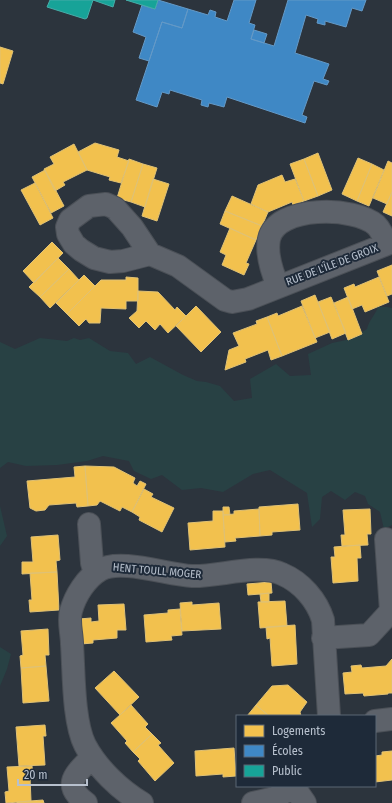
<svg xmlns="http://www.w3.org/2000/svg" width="392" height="803" font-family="'Fira Sans Condensed',sans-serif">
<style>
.green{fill:#284144}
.homes{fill:#f2c14e;stroke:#e0c174}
.schools{fill:#3f88c5;stroke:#6399c7}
.public{fill:#17a398;stroke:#47aca8}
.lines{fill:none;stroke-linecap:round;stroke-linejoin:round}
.minor-casing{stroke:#4b5057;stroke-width:24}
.minor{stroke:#5d626a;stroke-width:22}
.labels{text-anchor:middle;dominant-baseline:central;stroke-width:4;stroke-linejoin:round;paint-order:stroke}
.street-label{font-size:11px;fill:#b7c0cd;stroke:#1e2a39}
</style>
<rect width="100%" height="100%" fill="#2c343d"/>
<path class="green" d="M378,307h9l5,1v217l-8,4 -4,-17 -12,-8 -3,-8 -10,-4 -10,8 -14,-9 -9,6 -2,22 -8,8 -5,-34 -37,-23 -17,4 -30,18 -22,-4 -19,2 -20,-15 -11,4 -17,-8 -5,-10 -26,-5 -16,5 -30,4 -31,1 -18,-4 -8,6v-126l15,7 25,-11 27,3 7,-3 6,2 9,-2 21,13 18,2 8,11 14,-7 33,18 14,6 9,1 14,4 14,15 18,-3 -2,-19 26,-15 14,12 21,-1 -3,-21 24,-11 19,-4 16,-10c2,-9 7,-12 11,-22z
M0,506l7,30 -7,10z
M0,647l11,7 -4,15 -7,17z"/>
<path class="homes" d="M0,47l13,4 -10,33 -3,-1z
M95,143l24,7 -2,7 12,4 -8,22 -12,-3 1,-3 -23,-7 -9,-18z
M74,144l13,26 -24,12 2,3 -10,6 -11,-22 10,-5 -4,-7z
M318,153l14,37 -14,6 -14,-37z
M358,158l14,6 -15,37 -15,-7z
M129,159l14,5 -12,38 -14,-4z
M304,159l14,37 -14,5 -14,-37z
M388,161l4,2v29l-5,12 -14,-6z
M143,164l14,4 -12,39 -14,-5z
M372,164l12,6 -15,36 -12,-5z
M45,170l19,36 -13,7 -19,-36z
M282,175l3,7 10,-3 9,22 -11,4 -1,-3 -24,10 -17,-8 7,-19z
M153,179l16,5 -12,37 -15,-5z
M35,183l18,35 -13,7 -19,-35z
M392,192v24l-9,-4z
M232,196l36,16 -6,14 -37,-15z
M225,211l37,15 -6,14 -36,-16z
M230,228l26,12 -10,23 3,1 -5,11 -22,-10 4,-10 -6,-3z
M52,242l11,11 -29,30 -11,-12z
M58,258l11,11 -29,28 -11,-10z
M392,265v29l-5,2 -10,-25z
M69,269l10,11 -29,28 -10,-11z
M84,275l11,11 -28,28 -11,-11z
M126,277l12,1v23h-12v8l-25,-1 -1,15h-11l-3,-4 -7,7 -12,-12 34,-34h25z
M379,277l10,25 -24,10 -3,-7 -10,4 -8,-21 10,-4 1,3z
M138,291l20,1 17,18 2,-3 9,9 -18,17 -8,-9 -5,6 -9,-9 -7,7 -10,-10 8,-7z
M315,295l15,37 -15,6 -14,-37z
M331,297l15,36 -14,6 -14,-37z
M348,297l14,37 -14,6 -14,-37z
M196,306l25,26 -20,20 -25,-26z
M302,306l15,36 -35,14 -15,-39 10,-4 1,3z
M267,317l15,39 -11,4 -3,-10 -23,9 1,3 -21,8 4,-20 10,-4 -6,-13 24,-9 -1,-3z
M85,466l3,40 -11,1 -1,-4 -27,2 -4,5 -9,1 -6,-3 -3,-27 48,-4 -1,-10z
M85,466l29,1 21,11 -2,5 4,3 3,-5 6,3 -14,28 -10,-5 -2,4 -20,-10 -3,4 -9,1z
M144,489l9,5 -2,3 23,11 -12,24 -23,-12 1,-3 -8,-5z
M298,504l2,26 -28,2v3l-12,1 -1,-29z
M223,507h6l1,8h-7z
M259,509l1,27 -25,2 1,3 -11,1 -2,-27 11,-1v-3z
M370,509l1,25h-4l1,11 -26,1 -1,-11h4l-2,-25z
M213,511h10l2,36 -35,3 -2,-27 25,-2z
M58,535l2,25 -4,1 1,11 -35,2v-12h11l-2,-25z
M360,545l1,13h-4l1,23 -25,2 -2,-26h4l-1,-10z
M57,572l2,38 -29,2 -1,-12h3l-2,-27z
M271,582l1,11 -24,2 -1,-11z
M269,593v9h-8l-1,-8z
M285,601l2,25 -27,2 -2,-26z
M192,602v3l27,-2 2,26 -39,2 -2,-28z
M124,604l2,26h-9v8l-24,2v3l-12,1 -2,-25 12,-1v4l8,-1 -1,-16z
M180,609l2,26 -11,1 1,4 -26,2 -2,-27 24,-2v-3z
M295,625l2,39 -25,2 -2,-28 -3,1 -1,-12z
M48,629l1,26h-4l1,11 -25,2 -1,-12 3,-1 -2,-24z
M392,659v34h-4v1l-24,2 -1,-3 -18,1 -2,-21 9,-1 -1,-6 10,-1 1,3 24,-2z
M46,666l3,35 -26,2 -2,-35z
M114,671l25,26 -19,18 -25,-27z
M288,685l19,17 -7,10 1,4h-32l-13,-11 16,-19z
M131,705l17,19 -3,3 7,7 -19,18 -8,-9 2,-2 -16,-18z
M256,705l13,11h-22z
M45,725l1,11h-3l2,29 -26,1 -3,-39z
M152,734l9,9 -3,2 16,18 -19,18 -17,-20 2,-2 -7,-7z
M234,748l2,28 -13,1v-3l-27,2 -1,-25z
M392,751v29l-17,2v-26l7,-1v-3z
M32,766l1,11h-3l1,24 -25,2 -1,-11 4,-1 -2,-24z
M43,800l1,3h-27v-1z"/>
<path class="schools" d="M158,0l30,9 -6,19 -20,-6 -13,39 -10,-3 7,-21 -13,-5 9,-27 13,4z
M234,0h22l-7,23 6,2 -4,14 23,7 14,-46h78l-4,11 -10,-3 -6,19 -21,-6v4l-8,-2 1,-4 -12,-4 -11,38 34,11 -6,15 6,2 -2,4 -13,-4 -12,34 5,2 -2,6 -78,-26 -3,10 -15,-4 -1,4 -7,-2 1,-5 -32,-10 -1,4 -7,-2 -5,15 -21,-7 26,-78 20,6 6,-19 20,6 2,-5 6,2 -1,5 12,4z
M254,30l13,4 -3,9 -13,-4z"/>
<path class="public" d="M50,0h65l-2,7 -20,-7 -6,18 -2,1 -38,-12z
M126,0h32l-3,9z"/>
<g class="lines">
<defs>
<path id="minor" d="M150,254l-27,7 -13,1 -16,-4 -13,-8 -7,-6 -6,-10 -1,-7 3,-7 19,-14 17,-2 9,4 17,19 18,27 28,12 47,34 7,2 16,-3 144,-57
M278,286c-6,-14 -12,-32 -9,-47 7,-34 86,-33 107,-14 5,5 8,12 11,19
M89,524l3,39 3,10
M323,638l46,-3 22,-24 -5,-72
M375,721l17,-2
M294,787l11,16
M86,803c-25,-19 -10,-29 6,-46
M142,803c-22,-13 -45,-35 -57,-58 -12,-24 -11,-73 -13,-101 0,-10 -4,-23 -1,-33 4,-15 15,-33 29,-41 20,-12 68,5 92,6 26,1 67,-13 90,-2 19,8 35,26 41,46l6,96
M253,803l22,-5 19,-12"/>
</defs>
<use href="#minor" class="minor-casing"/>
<use href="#minor" class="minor"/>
</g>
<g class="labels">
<g class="street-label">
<text transform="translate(332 265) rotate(-21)">RUE DE L'ÎLE DE GROIX</text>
<text transform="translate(157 571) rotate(5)">HENT TOULL MOGER</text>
</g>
</g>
<rect x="236" y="715" width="140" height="72" fill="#1e2a39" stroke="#5b6674"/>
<rect x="244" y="725" width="20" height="12" fill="#f2c14e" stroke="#5b6674"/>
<text x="272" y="735" font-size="12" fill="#b7c0cd">Logements</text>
<rect x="244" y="745" width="20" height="12" fill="#3f88c5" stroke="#5b6674"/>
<text x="272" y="755" font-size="12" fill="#b7c0cd">Écoles</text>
<rect x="244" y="765" width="20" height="12" fill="#17a398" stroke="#5b6674"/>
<text x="272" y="775" font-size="12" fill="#b7c0cd">Public</text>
<path d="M18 779v6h69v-6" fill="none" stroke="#b7c0cd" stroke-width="2"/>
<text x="24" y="779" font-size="12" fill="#b7c0cd" stroke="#1e2a39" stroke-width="3" paint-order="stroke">20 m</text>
</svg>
